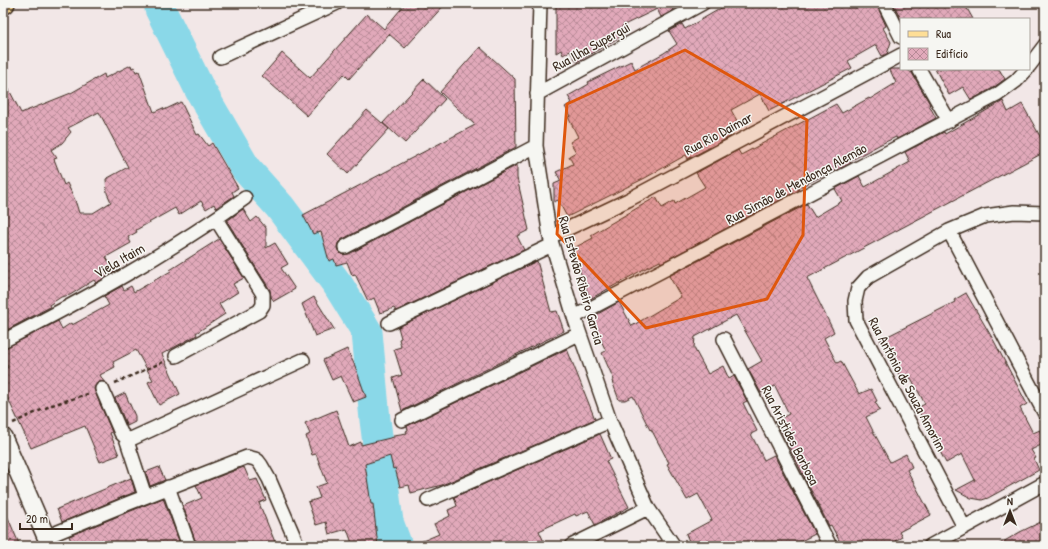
<svg xmlns="http://www.w3.org/2000/svg" width="1048" height="549" font-family="'Patrick Hand',sans-serif">
<style>
.lines{fill:none;stroke-linecap:round;stroke-linejoin:round}
.river{stroke:#8ad8e8;stroke-width:31}
.building{fill:url(#building-cross-hatch);stroke:#3b2a1e;fill-rule:evenodd}
.minor-casing{stroke:#3b2a1e;stroke-width:16}
.tertiary-casing{stroke:#3b2a1e;stroke-width:20}
.primary-casing{stroke:#3b2a1e;stroke-width:24}
.path{stroke:#3b2a1e;stroke-width:2.5;stroke-dasharray:4 3;stroke-linecap:butt}
.minor{stroke:#f6f6f2;stroke-width:13}
.tertiary{stroke:#f6f6f2;stroke-width:17}
.primary{stroke:#fede96;stroke-width:21}
.marked{fill:#df570d;fill-opacity:0.2;stroke:#df570d;stroke-width:3;stroke-linejoin:round}
.labels{text-anchor:middle;dominant-baseline:central;stroke-width:3;stroke-linejoin:round;paint-order:stroke}
.street-label{font-size:14px;fill:#3b2a1e;stroke:#f6f6f2}
</style>
<defs>
<pattern id="building-cross-hatch" width="8" height="8" patternUnits="userSpaceOnUse"><rect width="8" height="8" fill="#e1a9ba"/><path d="M0 0l8 8M0 8l8-8" fill="none" stroke="#b88a97"/></pattern>
</defs>
<rect width="100%" height="100%" fill="#f2e7e7"/>
<filter id="ink" filterUnits="userSpaceOnUse"><feTurbulence type="fractalNoise" baseFrequency=".025" numOctaves="2"/><feDisplacementMap in="SourceGraphic" scale="8" xChannelSelector="R" yChannelSelector="G"/><feConvolveMatrix kernelMatrix="1 2 1 2 8 2 1 2 1" color-interpolation-filters="sRGB"/></filter>
<g filter="url(#ink)">
<g class="lines">
<path class="river" d="M160,9l40,81 46,79 34,38 58,78 29,47 8,88 13,102 9,24"/>
</g>
<path class="building" d="M406,3h40l-41,45 -16,-14 -40,45 -5,-5 -37,42 -45,-40 20,-23 28,25 57,-64 17,15z
M556,3h115l3,7 -13,7 -4,-8 -35,17 3,8 -48,28 -7,-11 -7,4 -2,-5 -5,3z
M730,3h146l10,23 -3,2 8,14 -4,12 -5,2 -6,-11 -28,16 4,7 -83,43 -9,-17 -29,16 9,16 -12,6 2,5 -42,22 -2,-4 -41,23 -78,39 -9,-17 -4,2v-18l7,-3 -5,-9 17,-8 -4,-8 7,-4 -6,-10 8,-5 -10,-20 3,-1 -6,-9 7,-4 -4,-7 21,-12 -1,-2 43,-21 4,8 29,-16 13,-9 -8,-13 13,-7 3,5z
M893,3h71l9,16h-72z
M480,47l35,32 1,68 -175,93 -3,3 -1,4 1,4 3,3h8l168,-89v13l12,52 -12,6 7,14 -128,61 -2,-3 -14,5 -6,-15 -6,3 -13,-27 -3,1 -5,-13 -11,3 -2,-6 -5,2 -8,-29 -3,1v-1l-5,2 -10,-19 172,-90 -35,-33z
M131,65l1,3 2,-1 2,5 3,-1 15,41 9,-4 1,2 17,-8 16,33 2,-1 9,12 4,-3 26,45 -6,4 2,4 -18,12 -2,-4 -8,5 -5,-8 -22,14 -4,-7 -39,22 1,2 -9,5 3,6 -25,14 9,15 -19,11 -2,-3 -24,15 -9,2 -12,8 1,2 -47,25v-254l18,35 50,-20 33,-19 1,4zM99,112l29,55 -22,12 1,14 4,9 -18,11h-14l-4,-13 -8,-17 -3,2 -10,-26 3,-1 -6,-8 11,-7 9,-11 -3,-4z
M892,69h14l6,4 18,31 -1,1 7,13 -39,21 -1,-2 -17,8 -29,16 1,2 -24,12 -1,-1 -28,14 1,2 -138,73 -1,-2 -16,8 -54,30 -18,-50 21,-11 -2,-3 65,-38 6,11 12,-7 1,3 30,-17 -9,-14 42,-23 3,5 95,-51 6,9 27,-15 1,1 26,-16 -6,-13z
M935,69h64l6,10 -12,9 -22,12 -8,-13 -14,8z
M424,79l21,20 -40,44 -22,-20z
M1003,101l5,11 14,-8 23,41v7l-238,126 27,54 -10,6 13,25 4,-2 18,33 12,-5 6,12 -2,1 5,8 -14,7 7,14 17,31 16,-8 6,13 -5,3 24,45 -32,17 3,5 -7,4 3,5h-56l-11,-21 -2,1 -53,-105 13,-7 -14,-28 -14,7 -13,-24 14,-8 -26,-46 -41,22 -1,11 14,26 15,-8 6,13 5,-3 13,25 -4,2 14,28 -6,3 13,26 10,-5 41,79 -24,12h-100l-5,-12 26,-14 -14,-26 -11,6 -20,-36 2,-1 -18,-34 -1,1 -17,-34 -8,4h-6l-7,-19 2,-1 -12,-27 4,-2 -14,-30 5,-2 -1,-4 23,-13 13,24 49,-29 -12,-21 138,-72 8,13 27,-16 -7,-12 24,-13 6,11 45,-25 -5,-10 39,-20 1,2z
M367,110l22,19 -41,45 -21,-20z
M243,209l8,13 6,-5 9,11v20l9,-5 13,21 -7,4 14,21 -21,12 -3,-4 -1,-7 -43,-69z
M219,239l25,39 -11,6 5,8 -19,12 6,10 -29,19 1,2 -35,19 18,40 -21,11 -11,-23 5,-2 -17,-30 -23,12 2,5 -15,8 4,7h-6l-4,6 1,4 17,40 -2,1 9,22 -19,7 -15,-36 -54,22 -28,-60v-19l5,-2 -5,-13v-5l55,-28 4,8 9,-6 1,2 37,-20 -5,-9 18,-10 2,4 7,-4 3,6 37,-21 -1,-1z
M537,261l14,51 6,-1 7,20 -162,80 -9,-33 9,-3 -8,-26 7,-2 -2,-8 2,-1 -3,-11z
M966,293l28,48 33,63 -7,4 13,25 7,-3 5,9v4l-14,7 5,8 -2,1 5,11 -51,28 -6,2 -11,-2 -15,-8 19,-10 -13,-26 -16,9 -29,-55 8,-4 -14,-26 -8,4 -23,-42 75,-38 -1,-2z
M314,297l20,32 -19,7 -13,-32z
M347,349l8,17 11,31 -13,5 -12,-26 -9,4 -9,-20z
M567,349l28,70 -153,66 -31,8 -2,-8 -9,2 -5,-19 -2,1 -3,-13 -25,8 6,40h2l5,42h-25l-6,-17 -18,5 -3,-12 -10,3 -8,-23 12,-4 -4,-11 11,-4 -11,-29 -4,1 -6,-19 4,-2 -5,-11 31,-13 13,37 12,-5v3l33,-8v-2l13,-2 -1,-2 2,-1 -1,-4z
M125,393l10,23v6l-8,4 -12,-28z
M600,434l11,25 -5,2 23,46 -34,18 -7,-14 -12,5 -1,-2 -15,7 -21,10 7,15h-135l28,-12 -5,-10 16,-8 -2,-6 9,-4 -3,-9z
M159,467l6,13 -15,6 -4,-14z
M244,467l6,14 7,-2 9,21 -7,3 16,39 -8,4h-70l-14,-40 19,-8 -6,-13z
M131,478l4,14 -73,30 -5,-13z
M163,498l18,48h-108l-4,-10z
M3,506l17,40h-17z
M1045,520v26h-49l24,-14z"/>
<g class="lines">
<defs>
<path id="minor" d="M540,3l-4,143 14,91 24,80 36,104 38,87 26,38
M884,3l17,34
M220,57l117,-54
M1029,66l16,-21
M919,69l30,52
M537,94l166,-91
M949,231l96,183
M550,237l78,-37 273,-145
M345,247l191,-101
M574,317l423,-222 19,-14 11,-12
M389,323l163,-78
M724,339l106,207
M3,341c84,-43 166,-88 242,-143
M176,356l83,-45 4,-6v-11l-47,-75
M102,389l19,44 5,5 5,1 172,-79
M402,420l177,-86
M126,438l19,58
M168,487l21,59
M428,500l182,-79
M964,527l-108,-207 -1,-19 3,-13 10,-11 81,-46 36,-15 29,-4 31,1
M46,537l78,-32 123,-48 8,2 3,2 3,4 8,14 29,67
M571,546l77,-38
M930,546l115,-63"/>
<path id="tertiary" d="M3,437l47,109"/>
<path id="primary" d="M3,3h1"/>
</defs>
<use href="#minor" class="minor-casing"/>
<use href="#tertiary" class="tertiary-casing"/>
<use href="#primary" class="primary-casing"/>
<path class="path" d="M115,383l48,-21
M13,423l39,-18 36,-11"/>
<use href="#minor" class="minor"/>
<use href="#tertiary" class="tertiary"/>
<use href="#primary" class="primary"/>
</g>
</g>
<path class="marked" d="M685,50l122,70 -4,115 -36,64 -121,29 -89,-94 10,-130z"/>
<g class="labels">
<g class="street-label">
<text transform="translate(591 46) rotate(-29)">Rua Ilha Supergui</text>
<text transform="translate(718 133) rotate(-28)">Rua Rio Daimar</text>
<text transform="translate(796 183) rotate(-28)">Rua Simão de Mendonça Alemão</text>
<text transform="translate(119 260) rotate(-30)">Viela Itaim</text>
<text transform="translate(582 280) rotate(74)">Rua Estevão Ribeiro Garcia</text>
<text transform="translate(908 384) rotate(62)">Rua Antônio de Souza Amorim</text>
<text transform="translate(791 435) rotate(63)">Rua Aristides Barbosa</text>
</g>
</g>
<rect width="1048" height="549" fill="none" stroke="#f6f6f2" stroke-width="16"/>
<rect x="8" y="8" width="1032" height="533" fill="none" stroke="#3b2a1e" stroke-width="1.5" filter="url(#ink)"/>
<rect x="900" y="18" width="130" height="52" fill="#f6f6f2" stroke="#aba49d"/>
<rect x="908" y="31" width="20" height="6" fill="#fede96" stroke="#aba49d"/>
<text x="936" y="38" font-size="12" fill="#3b2a1e">Rua</text>
<rect x="908" y="48" width="20" height="12" fill="url(#building-cross-hatch)" stroke="#aba49d"/>
<text x="936" y="58" font-size="12" fill="#3b2a1e">Edifício</text>
<g transform="translate(1010 511)" stroke="#f6f6f2" stroke-width="3" paint-order="stroke">
<path d="M0-3L7 15L0 10L-7 15Z" fill="#3b2a1e"/>
<text y="-6" font-size="11" font-weight="bold" text-anchor="middle" fill="#3b2a1e">N</text>
</g>
<path d="M20 523v6h52v-6" fill="none" stroke="#3b2a1e" stroke-width="2"/>
<text x="26" y="523" font-size="12" fill="#3b2a1e" stroke="#f6f6f2" stroke-width="3" paint-order="stroke">20 m</text>
</svg>
